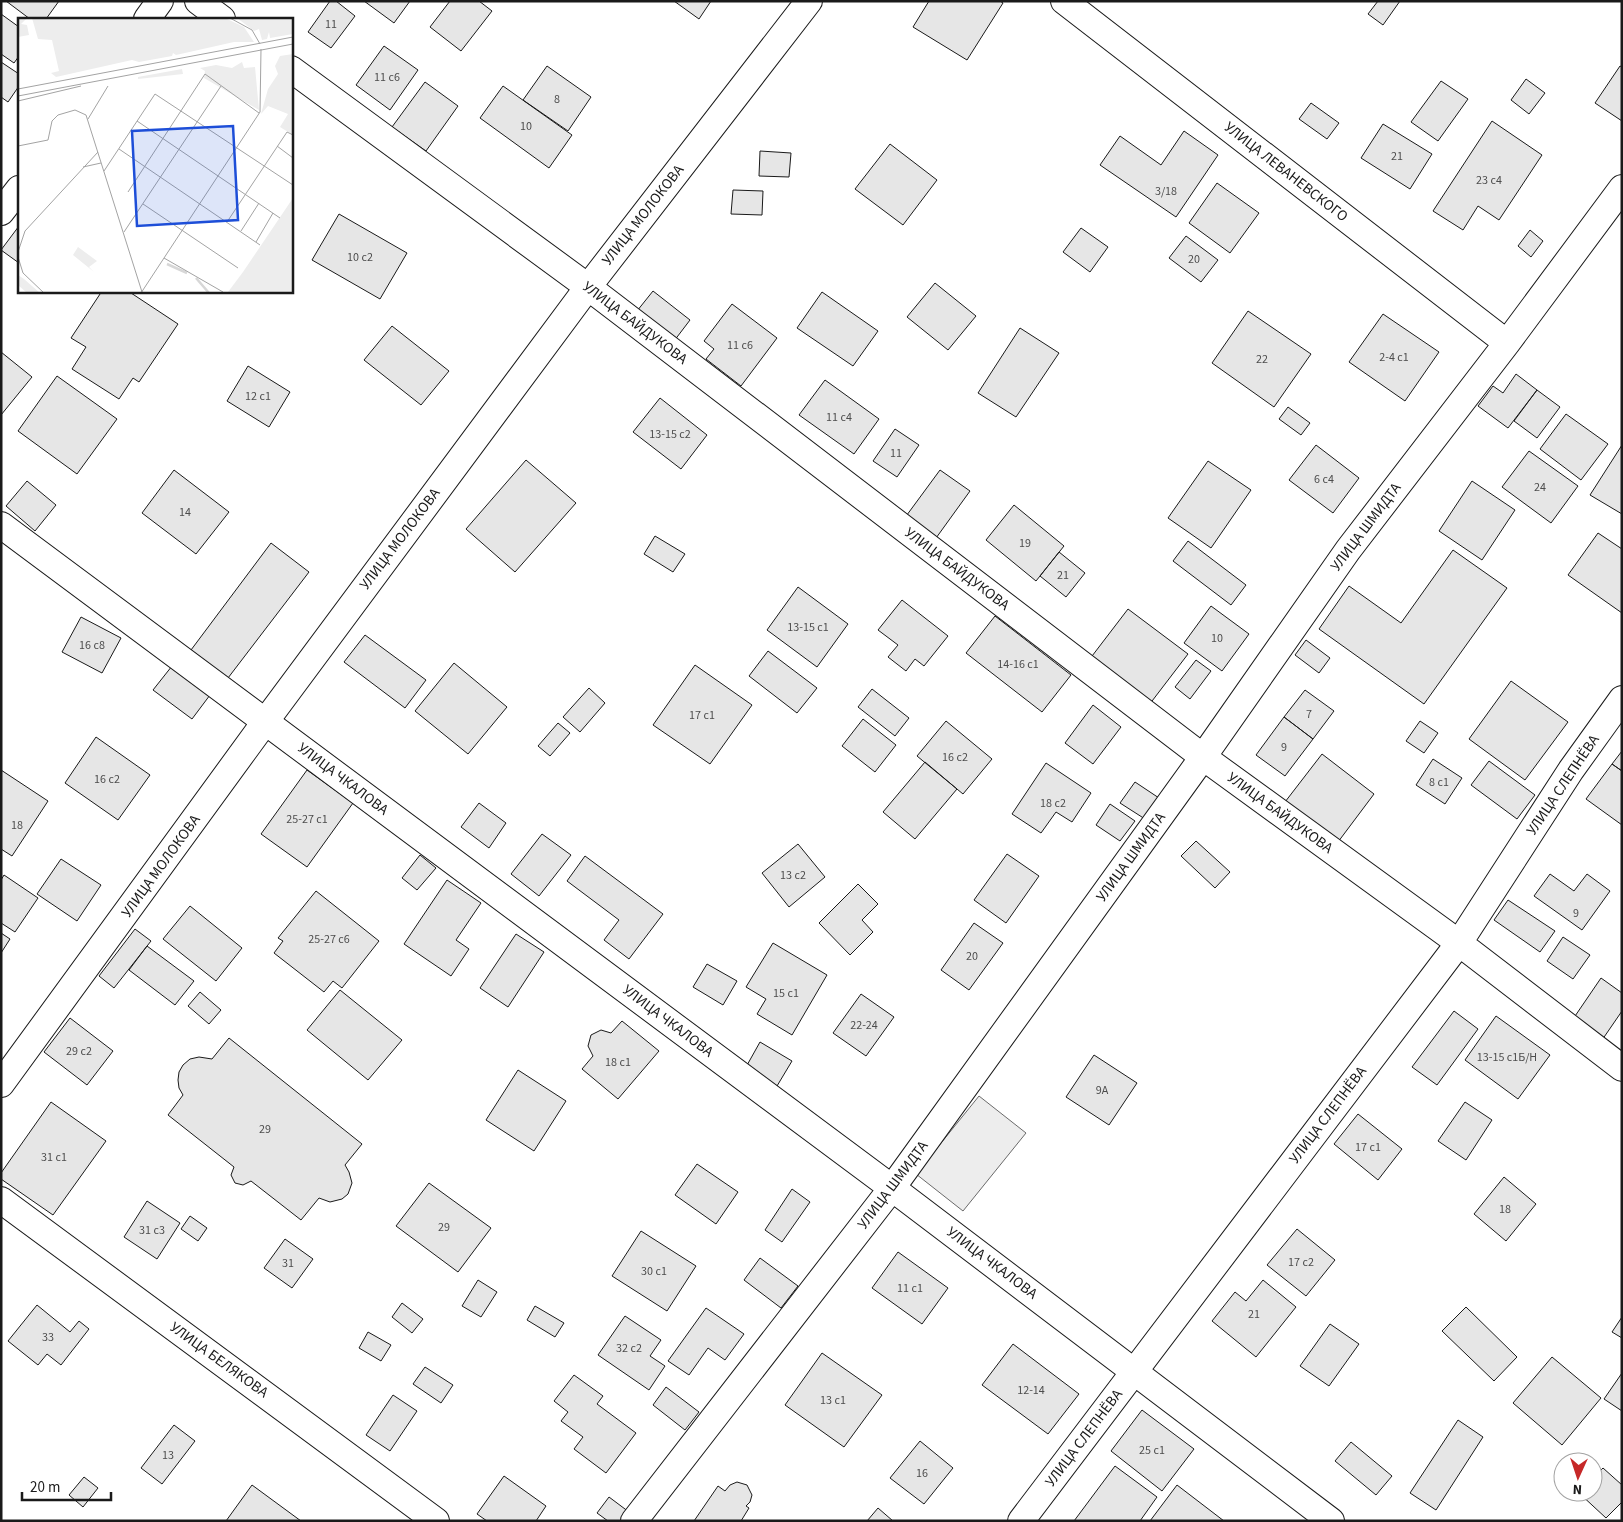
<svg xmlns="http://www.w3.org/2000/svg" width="1623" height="1522" font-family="'Source Sans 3',sans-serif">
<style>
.built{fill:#ededed;stroke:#6a6a6a}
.building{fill:#e6e6e6;stroke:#1a1a1a}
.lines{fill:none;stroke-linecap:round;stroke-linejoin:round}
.minor-casing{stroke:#1a1a1a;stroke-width:28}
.minor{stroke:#fff;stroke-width:26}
.labels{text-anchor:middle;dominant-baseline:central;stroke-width:4;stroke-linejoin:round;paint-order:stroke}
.number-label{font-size:12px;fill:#4d4d4d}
.street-label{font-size:15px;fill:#1a1a1a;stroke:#fff}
.inset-river{fill:none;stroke:#d7d7d7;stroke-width:2.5}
.inset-road{fill:none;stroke:#a3a3a3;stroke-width:1}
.view{fill:#1d4ed8;fill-opacity:0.15;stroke:#1d4ed8;stroke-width:2.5}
.inset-edge{fill:none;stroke:#1a1a1a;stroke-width:2.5}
</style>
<rect width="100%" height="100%" fill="#fff"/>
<path class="built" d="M979,1096l47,37 -63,78 -47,-37z"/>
<path class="building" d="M6,1h53l-13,18h-16z
M330,1h6l19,15 -24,32 -23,-16z
M364,1h46l-16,22z
M450,1h29l13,10 -31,40 -31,-24z
M674,1h37l-12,18z
M929,1h71l3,2 -36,57 -54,-33z
M1378,1h22l-17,24 -15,-11z
M1,14l18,13v29l-5,7 -13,-9z
M384,46l34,24 -28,40 -34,-25z
M1,62l18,12v12l-11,16 -7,-5z
M547,66l44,31 -23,34 -45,-31z
M1620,66l2,1v54l-27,-18z
M1526,79l19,14 -16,21 -18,-14z
M1441,81l27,18 -30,42 -27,-19z
M425,82l33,24 -32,45 -34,-24z
M503,86l69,49 -23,33 -69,-50z
M1311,103l28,20 -12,16 -28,-20z
M1492,121l50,34 -43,65 -21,-14 -15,24 -30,-19z
M1383,124l49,30 -22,35 -49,-31z
M1184,131l34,24 -42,62 -76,-52 20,-29 41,29z
M890,144l47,36 -34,45 -48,-36z
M760,151l31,2 -2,24 -30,-1z
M1217,183l42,30 -29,40 -41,-30z
M733,190l30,1 -1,24 -31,-1z
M339,214l68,39 -27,46 -68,-39z
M19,226v37l-18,-13z
M1081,228l27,19 -18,25 -27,-20z
M1530,230l13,11 -12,16 -13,-11z
M1186,236l32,24 -17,22 -32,-24z
M935,283l41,33 -28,34 -41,-33z
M102,291h26l50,33 -39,58 -6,-4 -14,21 -47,-30 14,-22 -15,-9z
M653,291l37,29 -19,25 -38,-29z
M822,292l56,39 -25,35 -56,-38z
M732,304l45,34 -36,48 -35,-27 8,-10 -10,-8z
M1248,311l63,43 -37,53 -62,-44z
M1383,314l56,38 -34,49 -56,-39z
M392,326l57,45 -28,34 -57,-45z
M1020,328l39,25 -43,64 -38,-24z
M1,352l31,25 -31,38z
M248,366l42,26 -21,35 -42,-26z
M1516,374l21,16 -29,38 -30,-22 15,-20 10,7z
M57,376l60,43 -40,55 -59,-43z
M825,380l54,39 -25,35 -55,-39z
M1537,390l23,17 -23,31 -23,-17z
M660,398l47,37 -26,34 -48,-37z
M1288,407l22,16 -9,12 -22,-16z
M1566,414l42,30 -27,36 -41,-31z
M895,429l24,16 -22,32 -24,-16z
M1316,445l43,33 -26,35 -44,-33z
M1622,445v69l-32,-19z
M1529,451l49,35 -27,37 -49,-36z
M526,460l50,43 -61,69 -49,-43z
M1208,461l43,29 -40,58 -43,-30z
M174,470l55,42 -33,42 -54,-41z
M940,470l30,21 -39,54 -30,-22z
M27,481l29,24 -21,26 -29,-25z
M1472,481l43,29 -33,50 -43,-29z
M1014,505l50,41 -28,35 -50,-41z
M1598,533l24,16v64l-54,-38z
M655,536l30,18 -12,18 -29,-18z
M1188,541l58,44 -15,20 -58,-44z
M271,543l38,29 -81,106 -37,-28z
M1453,550l54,38 -83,116 -105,-75 30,-43 52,37z
M1059,552l26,21 -19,24 -26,-21z
M798,587l50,37 -31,43 -50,-37z
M902,600l46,36 -24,30 -9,-7 -9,12 -18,-14 10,-12 -20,-15z
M1211,606l38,28 -27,37 -38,-28z
M1128,609l60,45 -39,51 -60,-45z
M995,616l76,59 -29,37 -76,-59z
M81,617l40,21 -19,35 -40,-21z
M365,635l61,45 -21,28 -61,-46z
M1306,640l24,18 -11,15 -24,-18z
M768,651l49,37 -20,25 -48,-37z
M1196,660l15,11 -21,28 -15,-12z
M454,663l53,44 -39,47 -53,-43z
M695,665l57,40 -42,59 -57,-39z
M172,666l38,29 -18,24 -39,-29z
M1511,681l57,41 -43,58 -56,-41z
M589,688l16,15 -25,29 -17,-15z
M872,689l37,29 -14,18 -37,-29z
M1305,690l29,21 -21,28 -29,-22z
M1093,705l28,22 -28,37 -28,-21z
M1284,717l29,22 -28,37 -29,-21z
M863,719l33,26 -21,27 -33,-26z
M946,721l46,38 -29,35 -46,-38z
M1420,721l18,12 -14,20 -18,-12z
M558,723l12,10 -20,23 -12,-10z
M96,737l54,38 -32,45 -53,-37z
M1622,751v20l-10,-7z
M1322,754l52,40 -36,48 -53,-40z
M1433,759l29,19 -17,26 -29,-19z
M1489,761l46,34 -18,24 -46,-34z
M925,762l32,27 -42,50 -32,-27z
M1046,763l45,30 -19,29 -16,-10 -15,21 -29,-19z
M1612,764l10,7v54l-36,-26z
M1,770l47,31 -36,55 -11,-7z
M307,770l46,33 -46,64 -46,-33z
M1135,782l24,16 -14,21 -25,-16z
M479,803l27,20 -17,25 -28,-21z
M1110,804l25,17 -15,20 -24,-16z
M542,834l29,21 -32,41 -28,-22z
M1196,841l34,31 -15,16 -34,-32z
M798,844l27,33 -36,30 -27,-34z
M1007,854l32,22 -33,47 -32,-23z
M420,855l16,13 -19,22 -15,-12z
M585,856l78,58 -34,45 -25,-19 15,-20 -52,-39z
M61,859l40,26 -24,36 -40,-27z
M1550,874l24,17 13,-17 23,17 -28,39 -48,-34z
M4,875l34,23 -23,34 -14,-9v-43z
M447,880l34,23 -25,37 13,9 -18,27 -47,-32z
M858,884l20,20 -16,16 11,12 -23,23 -31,-32z
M316,891l63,50 -37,47 -9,-7 -9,11 -50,-39 9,-12 -5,-3z
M1508,900l47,31 -15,21 -46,-32z
M190,906l52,42 -26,33 -53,-42z
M974,923l29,20 -34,47 -28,-20z
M135,929l16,12 -37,47 -15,-12z
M1,933l9,6 -9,14z
M516,934l28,18 -36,55 -28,-19z
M1563,937l27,18 -17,24 -26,-18z
M773,943l54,32 -35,60 -35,-21 9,-15 -20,-12z
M147,946l47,35 -19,24 -46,-35z
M707,964l30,17 -14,24 -30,-18z
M1601,978l21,15v18l-22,32 -29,-21z
M340,990l62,50 -34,40 -61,-50z
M200,992l21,18 -12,14 -21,-18z
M861,994l33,23 -28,39 -33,-23z
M1454,1011l24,18 -41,56 -25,-18z
M1496,1016l54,39 -32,44 -53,-39z
M70,1018l43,33 -26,34 -43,-33z
M622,1021l37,30 -41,48 -36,-30 11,-13 -5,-10 3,-11 10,-5 10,3z
M229,1038l133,106 -17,21 4,7 3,11 -4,11 -6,5 -12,3 -11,-4 -18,22 -50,-39 -8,4 -8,-2 -4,-8 3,-8 -66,-52 15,-20 -4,-7 -1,-8 1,-8 4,-7 7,-6 9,-2 13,2z
M760,1042l32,19 -15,25 -31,-19z
M1094,1055l43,28 -28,42 -43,-28z
M518,1070l48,31 -32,50 -48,-31z
M51,1102l55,39 -53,74 -52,-36v-6z
M1465,1102l27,18 -26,40 -28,-19z
M1358,1114l44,35 -24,31 -44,-36z
M697,1164l41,28 -22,32 -41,-29z
M1504,1177l32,27 -30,37 -32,-27z
M429,1183l62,45 -33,44 -62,-46z
M792,1189l18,13 -28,40 -17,-12z
M147,1201l33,22 -23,36 -33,-22z
M190,1216l17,12 -9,13 -17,-12z
M1297,1229l38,31 -29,36 -39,-31z
M641,1231l55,35 -29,45 -55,-35z
M285,1239l28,20 -21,29 -28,-20z
M898,1252l50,36 -26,36 -50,-36z
M760,1258l38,28 -17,22 -37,-28z
M478,1280l19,12 -16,25 -19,-11z
M1263,1280l33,27 -40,50 -44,-36 23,-29 11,9z
M402,1303l21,16 -11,14 -20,-16z
M37,1305l33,27 9,-11 10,8 -28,36 -14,-11 -9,11 -30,-24z
M535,1306l29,17 -9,14 -28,-17z
M1466,1307l51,50 -23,24 -52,-50z
M706,1308l38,26 -19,26 -17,-12 -19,27 -21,-14z
M625,1316l36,24 -11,16 15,10 -16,24 -51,-35z
M1622,1317v21l-10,-6z
M1330,1324l29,20 -30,42 -29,-20z
M368,1332l23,13 -10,16 -22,-13z
M1013,1344l66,50 -31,40 -66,-49z
M822,1353l60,42 -38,52 -59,-42z
M1552,1357l49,41 -39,47 -49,-42z
M425,1367l28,18 -12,18 -28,-19z
M1622,1373v38l-18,-12z
M574,1375l29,21 -6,8 39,29 -30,40 -32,-24 9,-12 -22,-16 7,-9 -14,-11z
M666,1387l33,25 -14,18 -32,-25z
M393,1395l24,16 -27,40 -24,-16z
M1142,1410l52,39 -32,42 -51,-40z
M1458,1420l25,17 -47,73 -26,-17z
M174,1425l21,16 -33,43 -21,-16z
M920,1441l33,27 -29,36 -34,-26z
M1351,1442l41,34 -16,19 -41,-34z
M1115,1466l42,31 -17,24h-66z
M1603,1468l19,17v17l-16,16 -27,-25 14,-1v-14z
M504,1476l42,30 -10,15h-49l-10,-7z
M84,1477l14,11 -15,19 -14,-12z
M737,1482l10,3 5,10 -2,7 -4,4 3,2 -8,13h-47l24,-35 7,5 5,-6z
M252,1485l49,36h-75z
M1177,1485l47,36h-74z
M609,1497l24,18 -4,6h-21l-11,-8z
M878,1508l15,13h-26z"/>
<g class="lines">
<defs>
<path id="minor" d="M198,1l24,18
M1064,1l443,342
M147,19l13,-18
M291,69l297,218 615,470 256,186 163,125
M1,212l18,-23
M1,525l891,663 439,333
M1,1084l264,-362 323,-435 221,-286
M1,1200l435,321
M634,1521l258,-333 311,-431 145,-207 159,-207 115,-155
M1021,1521l438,-578 112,-173 51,-71"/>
</defs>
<use href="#minor" class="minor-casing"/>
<use href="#minor" class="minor"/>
</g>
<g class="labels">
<g class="number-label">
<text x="331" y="24">11</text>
<text x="387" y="77">11 с6</text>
<text x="557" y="99">8</text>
<text x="526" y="126">10</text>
<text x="1397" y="156">21</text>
<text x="1489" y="180">23 с4</text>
<text x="1166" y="191">3/18</text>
<text x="360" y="257">10 с2</text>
<text x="1194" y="259">20</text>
<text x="740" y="345">11 с6</text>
<text x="1394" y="357">2-4 с1</text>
<text x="1262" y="359">22</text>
<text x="258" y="396">12 с1</text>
<text x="839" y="417">11 с4</text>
<text x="670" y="434">13-15 с2</text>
<text x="896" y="453">11</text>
<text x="1324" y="479">6 с4</text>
<text x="1540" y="487">24</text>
<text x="185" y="512">14</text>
<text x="1025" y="543">19</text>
<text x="1063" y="575">21</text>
<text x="808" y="627">13-15 с1</text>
<text x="1217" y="638">10</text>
<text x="92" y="645">16 с8</text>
<text x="1018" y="664">14-16 с1</text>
<text x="1309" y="714">7</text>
<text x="702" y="715">17 с1</text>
<text x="1284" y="747">9</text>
<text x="955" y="757">16 с2</text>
<text x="107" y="779">16 с2</text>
<text x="1439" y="782">8 с1</text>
<text x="1053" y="803">18 с2</text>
<text x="307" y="819">25-27 с1</text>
<text x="17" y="825">18</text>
<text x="793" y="875">13 с2</text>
<text x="1576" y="913">9</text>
<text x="329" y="939">25-27 с6</text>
<text x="972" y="956">20</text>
<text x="786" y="993">15 с1</text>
<text x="864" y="1025">22-24</text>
<text x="79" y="1051">29 с2</text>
<text x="1507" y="1057">13-15 с1Б/Н</text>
<text x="618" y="1062">18 с1</text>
<text x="1102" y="1090">9А</text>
<text x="265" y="1129">29</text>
<text x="1368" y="1147">17 с1</text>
<text x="54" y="1157">31 с1</text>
<text x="1505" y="1209">18</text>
<text x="444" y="1227">29</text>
<text x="152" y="1230">31 с3</text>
<text x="1301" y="1262">17 с2</text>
<text x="288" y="1263">31</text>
<text x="654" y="1271">30 с1</text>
<text x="910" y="1288">11 с1</text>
<text x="1254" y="1314">21</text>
<text x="48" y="1337">33</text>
<text x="629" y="1348">32 с2</text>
<text x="1031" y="1390">12-14</text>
<text x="833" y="1400">13 с1</text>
<text x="1152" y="1450">25 с1</text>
<text x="168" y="1455">13</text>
<text x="922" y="1473">16</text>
</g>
<g class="street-label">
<text transform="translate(1286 172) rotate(38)">УЛИЦА ЛЕВАНЕВСКОГО</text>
<text transform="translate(643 215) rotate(-52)">УЛИЦА МОЛОКОВА</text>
<text transform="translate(635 323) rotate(37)">УЛИЦА БАЙДУКОВА</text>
<text transform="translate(1366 527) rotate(-53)">УЛИЦА ШМИДТА</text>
<text transform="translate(400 539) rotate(-53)">УЛИЦА МОЛОКОВА</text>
<text transform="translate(957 569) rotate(37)">УЛИЦА БАЙДУКОВА</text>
<text transform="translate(343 779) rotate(37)">УЛИЦА ЧКАЛОВА</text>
<text transform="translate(1563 785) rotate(-56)">УЛИЦА СЛЕПНЁВА</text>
<text transform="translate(1280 813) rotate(36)">УЛИЦА БАЙДУКОВА</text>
<text transform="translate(1131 857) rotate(-54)">УЛИЦА ШМИДТА</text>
<text transform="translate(161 866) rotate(-54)">УЛИЦА МОЛОКОВА</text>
<text transform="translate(668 1021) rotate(37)">УЛИЦА ЧКАЛОВА</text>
<text transform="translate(1328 1115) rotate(-53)">УЛИЦА СЛЕПНЁВА</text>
<text transform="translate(893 1185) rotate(-53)">УЛИЦА ШМИДТА</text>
<text transform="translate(992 1263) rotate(37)">УЛИЦА ЧКАЛОВА</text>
<text transform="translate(219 1360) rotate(36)">УЛИЦА БЕЛЯКОВА</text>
<text transform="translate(1084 1438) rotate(-53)">УЛИЦА СЛЕПНЁВА</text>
</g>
</g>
<g transform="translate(18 18)">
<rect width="275" height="275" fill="#fff"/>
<path d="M0,0h9l-6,6 6,1 2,10 -11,2zM14,0h193l19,9 10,15h-20l-58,13 -3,-2 -1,3 -33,6 -7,-2 -76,17 -5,-4 8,-2 -7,-31 -14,-1zM219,0h56v16l-23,4 -1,-6 -2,7 -5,1 -3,-11 -5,2zM275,36v81l-13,-8 8,-13 -20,-8 -7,8 7,-25 10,-15 -3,-8 5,-10zM224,44l2,6 11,-1 4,43 -55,-32 1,-7 -5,-3 16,-3 16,3zM164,51l1,5 -45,5v-2zM275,180v95h-69l4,-1 15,-20zM60,229l19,14 -8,6 5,5 -21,-17zM0,257l6,4 16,14h-13l-9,-8z" fill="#ededed"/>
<path class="inset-river" d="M149,246l20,9M178,260l13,15"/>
<path class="inset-road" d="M212,0l22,12 8,14M0,71l275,-52M0,78l275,-52M0,83l63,-15M70,101l20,-33M119,103l143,97M0,128l30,-6 4,-19 6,-6 17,-5 11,5 56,177M259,128l16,12M101,131l141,96M65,149l18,-4M86,153l51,-77 138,91M110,174l77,-118 54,39M125,186l95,64M209,204l60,-90 6,3M223,213l18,-28M106,214l97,-146M238,224l17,-29M0,234l7,-21 73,-79M0,239l5,16 21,20M146,240l59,34M123,275l119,-181 1,-63"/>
<path class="view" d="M215,108l5,94 -101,6 -5,-95z"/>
<rect width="275" height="275" class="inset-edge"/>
</g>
<rect width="1623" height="1522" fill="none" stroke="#1a1a1a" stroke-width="5"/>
<g transform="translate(1578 1477) rotate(183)"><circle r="24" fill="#ffffff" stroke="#a3a3a3"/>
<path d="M0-4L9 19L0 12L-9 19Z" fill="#c62828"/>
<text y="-8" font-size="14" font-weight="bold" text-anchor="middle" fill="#1a1a1a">N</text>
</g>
<path d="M22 1492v8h89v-8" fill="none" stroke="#1a1a1a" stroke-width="2.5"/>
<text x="30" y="1492" font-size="15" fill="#1a1a1a" stroke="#ffffff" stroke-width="4" paint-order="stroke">20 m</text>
</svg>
